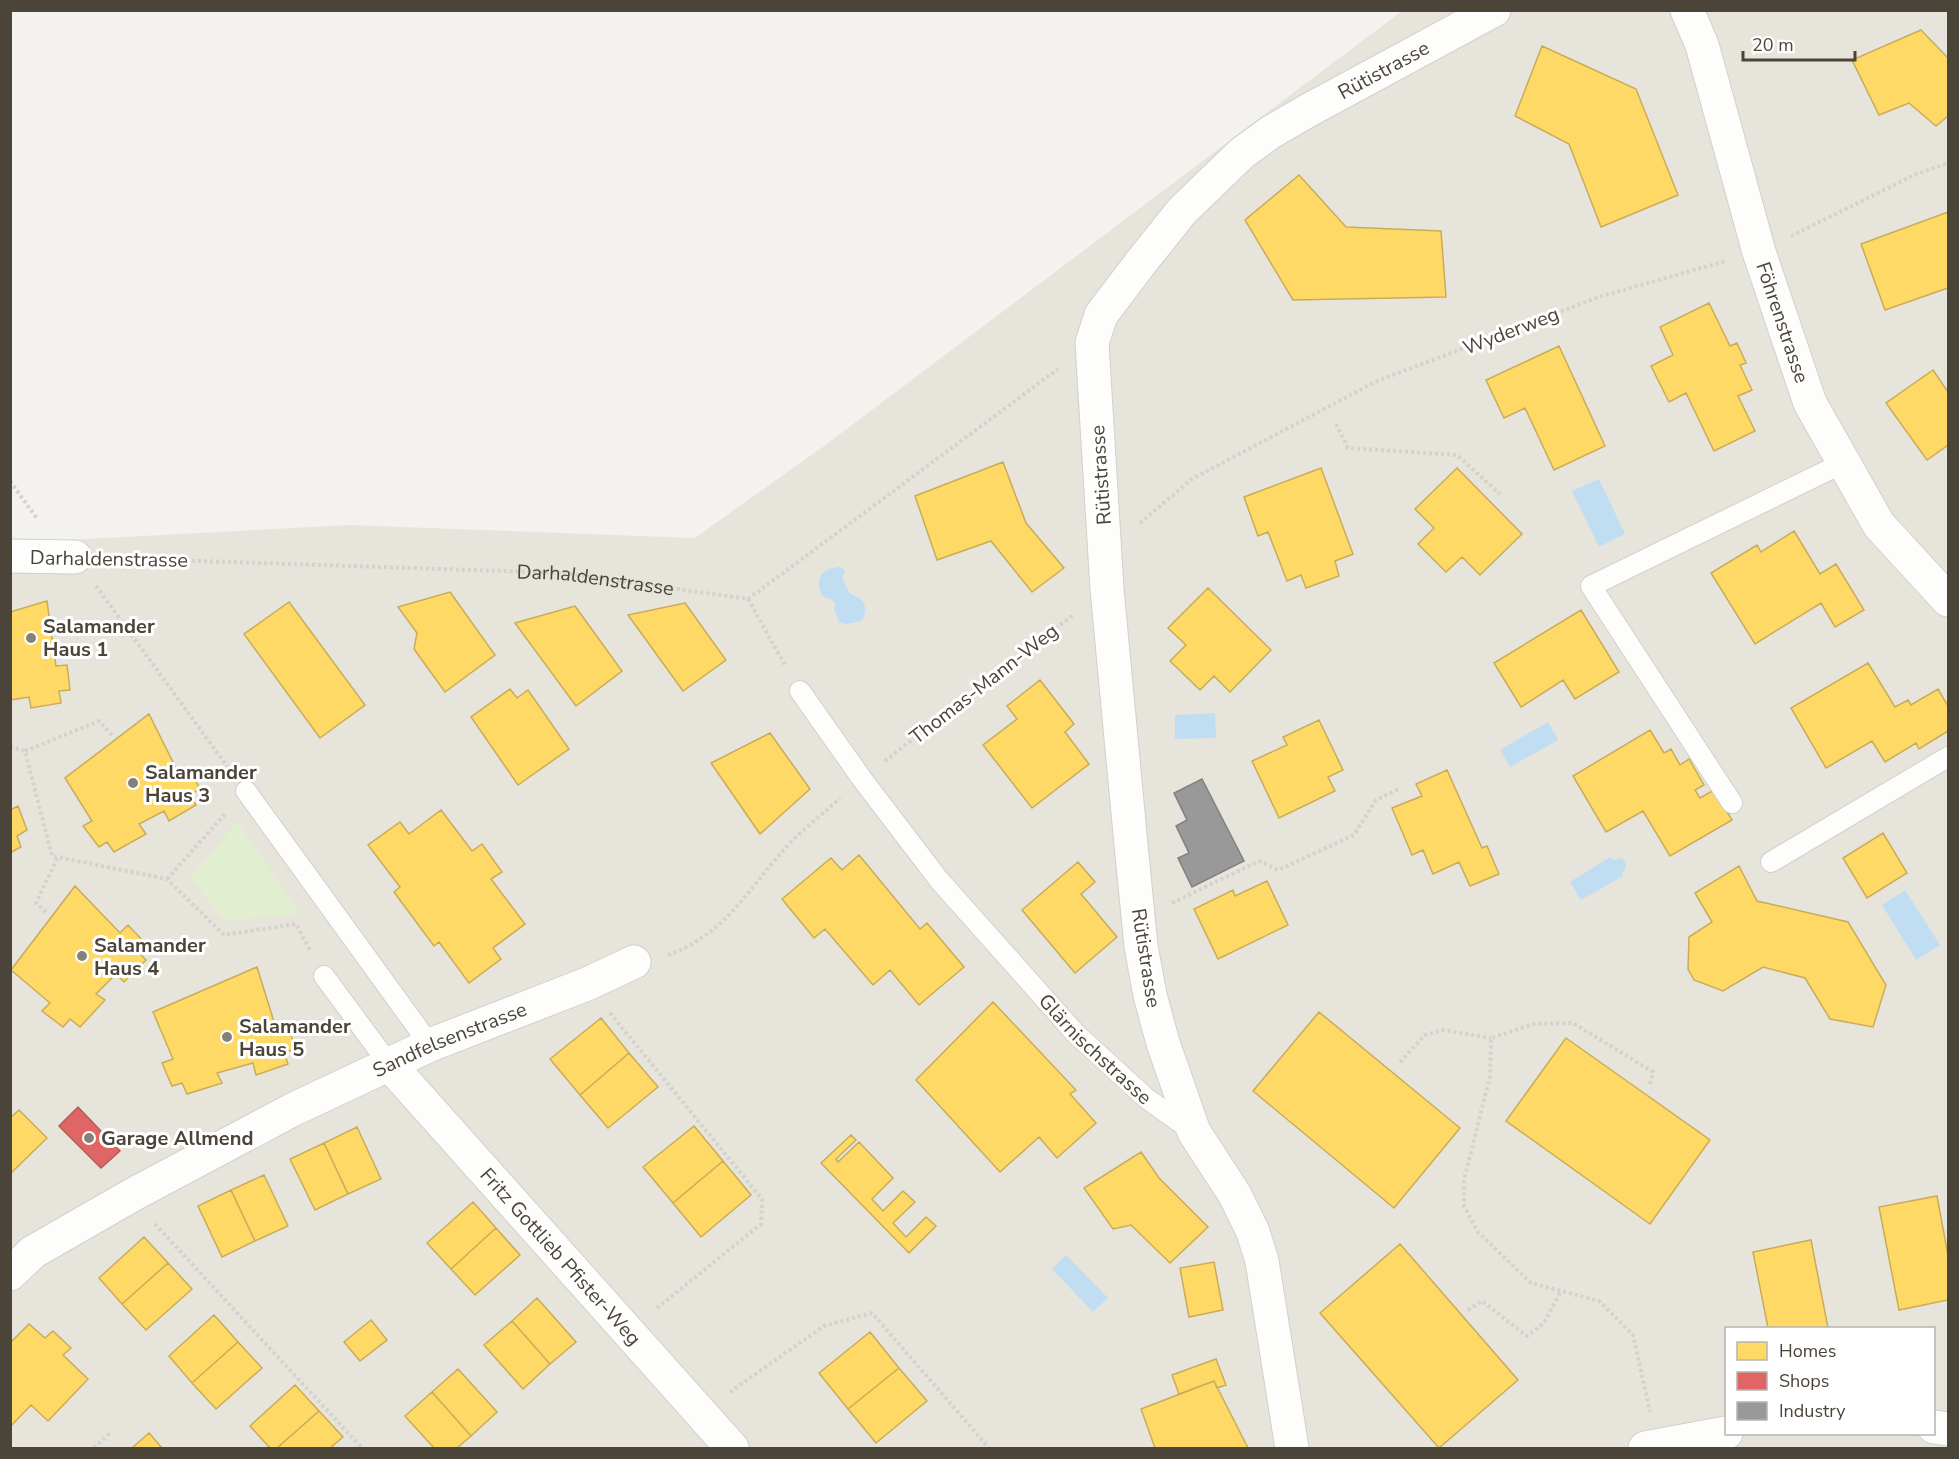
<svg xmlns="http://www.w3.org/2000/svg" width="1959" height="1459" font-family="'Nunito Sans',sans-serif">
<style>
.residential{fill:#e7e4dc;fill-rule:evenodd}
.green{fill:#e1eecf}
.water{fill:#c0ddf1}
.homes{fill:#ffd966;stroke:#c9ac58;stroke-width:1.5}
.shops{fill:#e06666;stroke:#b35c58;stroke-width:1.5}
.industry{fill:#999;stroke:#82807c;stroke-width:1.5}
.lines{fill:none;stroke-linecap:round;stroke-linejoin:round}
.service-casing{stroke:#d2d0cb;stroke-width:22}
.minor-casing{stroke:#d2d0cb;stroke-width:35}
.path{stroke:#d3d2cc;stroke-width:4;stroke-dasharray:3 3;stroke-linecap:butt}
.service{stroke:#fdfdfc;stroke-width:20}
.minor{stroke:#fdfdfc;stroke-width:33}
.poi-dot{fill:#868178;stroke:#fff;stroke-width:2}
.labels{text-anchor:middle;dominant-baseline:central;stroke-width:6;stroke-linejoin:round;paint-order:stroke}
.street-label{font-size:20px;fill:#4b4439;stroke:#fff}
.poi-label{font-size:20px;font-weight:bold;fill:#4b4439;stroke:#fff;text-anchor:start}
</style>
<rect width="100%" height="100%" fill="#f4f2ee"/>
<path class="residential" d="M1402,11h546v1437h-1937v-905l338,-18 346,13 129,-92zM1726,1328h208v106h-208z"/>
<path class="green" d="M237,822l64,92 -76,7 -35,-43z"/>
<path class="water" d="M1599,479l26,55 -26,13 -27,-56z
M840,567l5,3 -3,8 8,16c14,5 19,12 12,27l-16,3 -7,-2 -5,-13 1,-6 -5,-4 -8,-3c-8,-18 0,-28 18,-29z
M1215,713l1,25 -41,1v-24z
M1548,722l10,18 -48,27 -10,-17z
M1610,857l3,3 8,-2 4,3 1,6 -4,6 1,3 -42,24 -11,-18z
M1905,890l35,55 -24,15 -34,-55z
M1066,1255l42,43 -15,14 -41,-43z"/>
<path class="homes" d="M1921,30l27,28v58l-12,10 -27,-23 -30,12 -27,-55z
M1542,46l94,43 42,106 -77,32 -32,-83 -54,-28z
M1299,175l47,52 95,4 5,66 -153,3 -48,-80z
M1948,212v76l-63,22 -24,-66z
M1709,303l21,43 7,-3 9,20 -6,2 12,25 -14,6 17,35 -41,20 -28,-58 -17,9 -18,-36 22,-11 -13,-28z
M1559,346l46,100 -51,24 -29,-62 -21,10 -18,-38z
M1933,370l15,22v53l-21,15 -41,-57z
M1003,462l23,61 38,45 -32,24 -41,-51 -54,19 -22,-64z
M1321,468l32,86 -18,7 4,15 -33,12 -5,-13 -14,6 -19,-49 -10,4 -14,-39z
M1457,468l65,66 -42,41 -18,-18 -16,15 -28,-28 16,-16 -19,-19z
M1794,531l26,43 16,-10 28,46 -29,17 -14,-24 -66,41 -44,-71 46,-28 4,7z
M1208,588l63,62 -41,42 -16,-16 -14,14 -30,-29 16,-16 -18,-17z
M450,592l45,63 -50,37 -31,-43 3,-16 -19,-26z
M47,601l9,65 11,-1 3,25 -11,1 2,12 -30,5 -2,-11 -19,3v-88z
M289,602l76,103 -45,33 -76,-104z
M685,603l41,57 -43,31 -55,-76z
M575,606l47,65 -46,35 -61,-83z
M1581,610l38,62 -44,27 -12,-19 -42,27 -27,-44z
M1868,663l27,44 13,-7 3,5 27,-16 10,17v25l-29,18 -3,-6 -31,19 -13,-21 -46,27 -35,-60z
M1040,680l34,44 -9,8 24,32 -57,44 -49,-63 34,-26 -10,-13z
M510,689l7,9 11,-8 41,59 -51,36 -47,-68z
M149,714l29,58 10,-5 12,22 -10,6 6,10 -27,16 -5,-10 -25,13 7,10 -32,18 -7,-10 -8,5 -16,-21 9,-5 -27,-43z
M1319,720l24,50 -15,7 7,14 -56,27 -27,-57 35,-16 -4,-8z
M1650,730l14,23 7,-4 9,16 9,-6 15,26 -9,5 5,8 14,-8 18,30 -62,36 -27,-45 -37,21 -33,-56z
M770,733l40,56 -50,45 -49,-71z
M1447,770l35,78 5,-2 12,28 -29,12 -11,-24 -26,12 -10,-24 -11,5 -20,-47 30,-12 -6,-12z
M18,806l9,24 -10,6 4,11 -11,6v-43z
M441,810l31,41 10,-7 20,28 -11,7 34,45 -32,24 8,11 -32,24 -30,-41 -5,4 -40,-54 6,-5 -32,-42 32,-23 9,12z
M1883,833l24,40 -40,25 -24,-40z
M859,855l61,74 7,-6 37,44 -45,38 -29,-35 -17,15 -48,-56 -11,9 -32,-39 49,-41 11,12z
M1078,862l17,20 -14,12 36,43 -42,36 -53,-63z
M1739,866l18,35 91,21 38,63 -13,42 -43,-8 -25,-41 -42,-11 -40,24 -29,-11 -6,-11 1,-32 23,-15 -17,-29z
M1267,881l21,44 -70,34 -24,-50 39,-19 2,6z
M75,886l45,47 8,-8 17,18 -8,8 9,9 -22,22 -8,-8 -20,20 9,6 -25,27 -10,-8 -7,8 -21,-16 8,-8 -39,-33z
M257,967l18,58 12,-4 8,28 -11,4 4,11 -32,11 -3,-12 -36,10 5,10 -35,11 -5,-11 -10,3 -10,-23 11,-4 -20,-47z
M993,1002l83,88 -6,4 26,29 -39,35 -18,-21 -39,35 -84,-92z
M1319,1012l141,116 -66,80 -141,-117z
M601,1018l28,35 -49,42 -30,-36z
M1566,1038l144,102 -60,84 -144,-103z
M629,1053l29,34 -50,41 -28,-33z
M19,1110l28,28 -37,36v-56z
M694,1126l29,35 -50,42 -30,-36z
M357,1127l24,52 -33,15 -24,-51z
M851,1135l5,5 -20,19 2,3 21,-20 34,36 -21,21 11,12 20,-20 12,11 -22,21 13,14 20,-20 10,9 -27,27 -88,-90z
M324,1143l24,51 -33,16 -25,-51z
M1141,1152l18,26 49,49 -38,36 -39,-38 -18,4 -29,-41z
M723,1161l28,34 -50,42 -28,-34z
M264,1175l24,51 -33,15 -24,-51z
M231,1190l24,51 -33,16 -24,-51z
M1937,1196l11,59v45l-49,10 -20,-103z
M473,1202l23,26 -45,41 -24,-26z
M496,1228l24,27 -45,40 -24,-26z
M144,1237l24,26 -46,41 -23,-26z
M1811,1240l17,88h-60l-15,-76z
M1400,1244l118,136 -79,68 -119,-135z
M1214,1262l9,48 -34,7 -9,-49z
M168,1263l24,26 -46,41 -24,-26z
M537,1298l39,44 -26,22 -38,-43z
M214,1315l24,27 -46,41 -23,-27z
M371,1320l16,20 -27,21 -16,-19z
M512,1321l38,43 -27,25 -39,-44z
M29,1324l16,14 8,-7 18,17 -8,7 25,24 -40,42 -17,-16 -21,22v-84z
M870,1332l29,36 -51,41 -29,-36z
M238,1342l24,26 -46,41 -24,-26z
M1216,1359l10,26 -9,3 -3,-7 -35,13 -7,-19z
M899,1368l28,33 -51,42 -28,-34z
M458,1369l39,43 -26,24 -39,-44z
M1214,1381l34,67h-93l-14,-39z
M295,1385l24,26 -42,37h-7l-20,-22z
M432,1392l39,44 -14,12h-23l-29,-32z
M319,1411l24,26 -13,11h-53z
M149,1433l13,15h-30z"/>
<path class="shops" d="M78,1107l42,44 -19,17 -42,-42z"/>
<path class="industry" d="M1202,779l42,82 -52,26 -14,-29 11,-5 -13,-27 11,-6 -13,-27z"/>
<g class="lines">
<defs>
<g id="service">
<path id="s2" d="M800,691l62,88 77,101 137,154 70,64 45,32"/>
<path d="M246,791l184,254"/>
<path d="M1732,803l-141,-217 252,-123"/>
<path d="M1771,862l177,-105"/>
<path d="M324,976l65,88"/>
</g>
<g id="minor">
<path id="s3" d="M1687,10l15,35 57,207 51,151 69,122 69,75"/>
<path d="M10,556l65,1"/>
<path id="s4" d="M389,1064l343,384"/>
<path id="s5" d="M10,1274l23,-22 101,-58 158,-84 138,-65 157,-61 47,-22"/>
<path d="M1934,1427l14,2"/>
<path id="s6" d="M1292,1448l-30,-187 -9,-29 -18,-37 -41,-63 -31,-89 -13,-48 -9,-49 -9,-91 -25,-266 -15,-246 9,-28 41,-54 40,-50 60,-58 29,-21 38,-22 185,-100"/>
<path d="M1645,1448l81,-15"/>
</g>
</defs>
<use href="#service" class="service-casing"/>
<use href="#minor" class="minor-casing"/>
<g class="path">
<path d="M1791,236l123,-61 34,-12"/>
<path d="M1336,424l12,24 109,7 43,39"/>
<path d="M10,481l28,39"/>
<path d="M1140,523l52,-44 185,-98 222,-84 127,-36"/>
<path id="s1" d="M108,558l456,15 184,26 310,-230"/>
<path d="M96,586l133,183"/>
<path d="M748,599l38,68"/>
<path d="M10,747l15,4 27,105 115,23 57,56 72,-11 15,28"/>
<path d="M25,751l74,-30 13,14"/>
<path d="M885,761l188,-146"/>
<path d="M167,879l58,-65"/>
<path d="M1172,903l87,-42 19,9 76,-35 22,-35 24,-12"/>
<path d="M46,912l-10,-9 22,-46"/>
<path d="M668,955c58,-21 81,-67 120,-110 16,-17 35,-31 52,-47"/>
<path d="M610,1013l152,186 -1,25 -105,85"/>
<path d="M1400,1062l25,-27 18,-5 48,8"/>
<path d="M1650,1084l3,-12 -80,-49 -39,1 -43,14 -1,38 -26,104v26l14,26 53,51 68,18 34,34 17,77"/>
<path d="M155,1224l207,224"/>
<path d="M1468,1310l14,-9 45,35 17,-13 17,-32"/>
<path d="M730,1392l94,-66 48,-13 117,135"/>
<path d="M94,1448l17,-16"/>
</g>
<use href="#service" class="service"/>
<use href="#minor" class="minor"/>
</g>
<g class="poi-dot">
<circle cx="31" cy="638" r="6"/>
<circle cx="133" cy="783" r="6"/>
<circle cx="82" cy="956" r="6"/>
<circle cx="227" cy="1037" r="6"/>
<circle cx="89" cy="1138" r="6"/>
</g>
<g class="labels">
<g class="street-label">
<text stroke="none"><textPath href="#s6" startOffset="1544">Rütistrasse</textPath></text>
<text stroke="none"><textPath href="#s3" startOffset="327">Föhrenstrasse</textPath></text>
<text transform="translate(1511 331) rotate(-21)">Wyderweg</text>
<text transform="translate(1101 475) rotate(-94)">Rütistrasse</text>
<text transform="translate(109 559) rotate(1)">Darhaldenstrasse</text>
<text stroke="none"><textPath href="#s1" startOffset="488">Darhaldenstrasse</textPath></text>
<text transform="translate(984 684) rotate(-38)">Thomas-Mann-Weg</text>
<text transform="translate(1146 958) rotate(81)">Rütistrasse</text>
<text stroke="none"><textPath href="#s5" startOffset="500">Sandfelsenstrasse</textPath></text>
<text stroke="none"><textPath href="#s2" startOffset="465">Glärnischstrasse</textPath></text>
<text stroke="none"><textPath href="#s4" startOffset="258">Fritz Gottlieb Pfister-Weg</textPath></text>
</g>
<g class="poi-label">
<text x="43" y="626">Salamander<tspan x="43" dy="23">Haus 1</tspan></text>
<text x="145" y="772">Salamander<tspan x="145" dy="23">Haus 3</tspan></text>
<text x="94" y="945">Salamander<tspan x="94" dy="23">Haus 4</tspan></text>
<text x="239" y="1026">Salamander<tspan x="239" dy="23">Haus 5</tspan></text>
<text x="101" y="1138">Garage Allmend</text>
</g>
</g>
<rect width="1959" height="1459" fill="none" stroke="#4b4439" stroke-width="24"/>
<rect x="1725" y="1327" width="210" height="108" fill="#ffffff" stroke="#b7b4b0" stroke-width="1.5"/>
<rect x="1737" y="1342" width="30" height="18" fill="#ffd966" stroke="#b7b4b0" stroke-width="1.5"/>
<text x="1779" y="1357" font-size="18" fill="#4b4439">Homes</text>
<rect x="1737" y="1372" width="30" height="18" fill="#e06666" stroke="#b7b4b0" stroke-width="1.5"/>
<text x="1779" y="1387" font-size="18" fill="#4b4439">Shops</text>
<rect x="1737" y="1402" width="30" height="18" fill="#999999" stroke="#b7b4b0" stroke-width="1.5"/>
<text x="1779" y="1417" font-size="18" fill="#4b4439">Industry</text>
<path d="M1743 51v9h112v-9" fill="none" stroke="#4b4439" stroke-width="3"/>
<text x="1752" y="51" font-size="18" fill="#4b4439" stroke="#ffffff" stroke-width="4.5" paint-order="stroke">20 m</text>
</svg>
